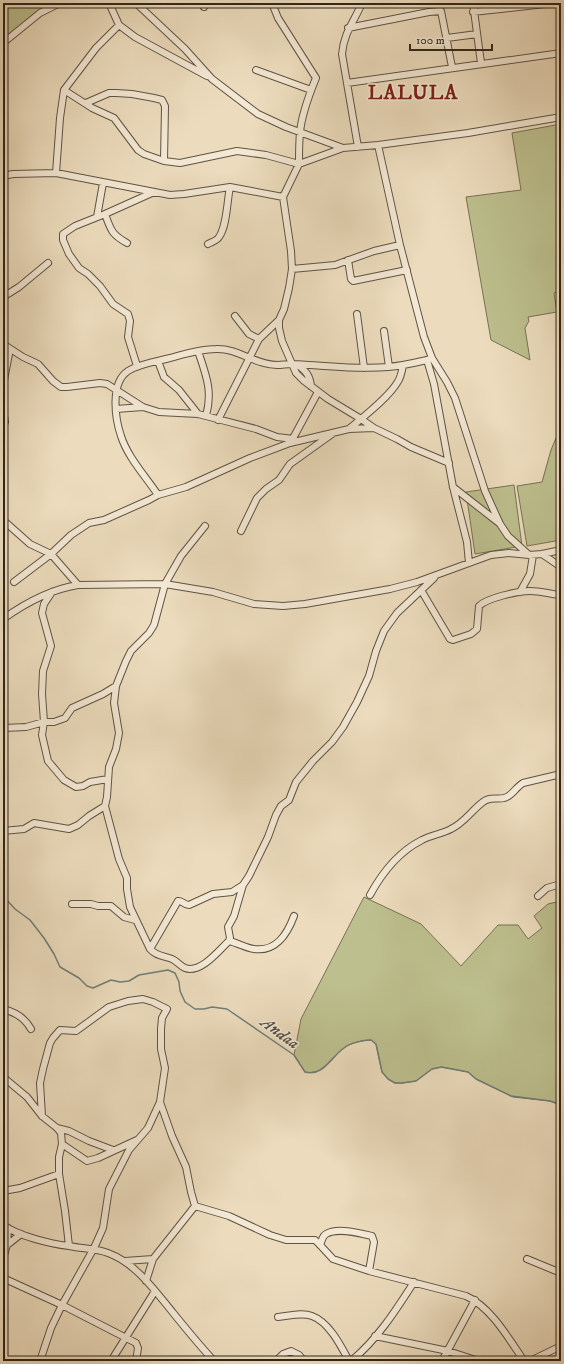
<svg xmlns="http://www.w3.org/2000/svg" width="564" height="1364" font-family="'IM FELL DW Pica',serif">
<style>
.green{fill:#bdbf8e;stroke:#767254}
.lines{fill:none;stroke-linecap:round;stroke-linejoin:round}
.stream{stroke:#6f7e78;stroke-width:1.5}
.minor-casing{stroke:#5f5344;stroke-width:8}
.minor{stroke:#f3e8d4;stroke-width:6}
.labels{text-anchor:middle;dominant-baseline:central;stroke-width:3;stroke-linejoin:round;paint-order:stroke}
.water-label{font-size:17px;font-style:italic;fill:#50524a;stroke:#f3e8d4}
.district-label{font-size:20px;font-weight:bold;letter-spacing:1px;fill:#7a1f14;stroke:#f3e8d4}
</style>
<rect width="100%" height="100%" fill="#ecdcbd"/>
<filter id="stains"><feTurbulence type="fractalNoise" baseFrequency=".005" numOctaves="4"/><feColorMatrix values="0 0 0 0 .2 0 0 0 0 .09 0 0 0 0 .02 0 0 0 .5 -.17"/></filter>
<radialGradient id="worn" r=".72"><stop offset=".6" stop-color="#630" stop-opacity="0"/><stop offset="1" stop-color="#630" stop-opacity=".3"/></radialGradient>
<path class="green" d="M3,3h50l-50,37z
M561,124v167l-7,2 3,19 -29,5 1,4 -4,7 5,32 -39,-20 -25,-143 55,-7 -9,-57z
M561,426v114l-34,6 -10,-60 25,-4 9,-32z
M514,485l8,61 -47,8 -9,-62z
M364,897l57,27 40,42 37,-41h20l10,14 14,-11 -8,-12 14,-12 13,-3v204l-11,-4 -37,-4 -37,-18 -8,-7 -26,-5 -10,2 -16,12 -14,2h-7l-7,-4 -6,-7 -6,-28 -5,-4c-8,0 -21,3 -27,8 -13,9 -21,28 -39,24l-11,-17 7,-36z"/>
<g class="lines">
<path class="stream" d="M3,896l12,13 15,11 14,18 10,16 6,13 19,11 8,8 6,2 18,-8 9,2 9,-1 10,-6 29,-5 7,3 4,9 1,9 5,11 10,7h9l8,-2 15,2 67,46 11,17c18,5 26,-15 39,-24 6,-5 19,-8 27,-8l5,4 6,28 6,7 7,4h7l14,-2 16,-12 9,-2 27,5 8,7 35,17 39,5 11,4"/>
<defs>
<path id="minor" d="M109,3l10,22 16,12 72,39
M136,3l49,46 27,30 46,35 28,13 57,21 35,-3 90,-12 93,-16
M473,3l8,60
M559,3h2
M204,7l1,-4
M473,12l81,-9
M348,28l81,-16 12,-1 11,56
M447,38l30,-4
M3,43l37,-30 20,-10
M256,70l55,20
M347,83l214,-30
M64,90l28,18 22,10 24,32 6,4 20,7 16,2 57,-12 29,4 33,9c0,-11 0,-21 1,-32 2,-19 9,-37 16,-54l-38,-60 -6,-15
M86,103l23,-10h7l16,1 22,4 8,2 3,6 -1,55
M378,145l22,100 24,92 8,21 15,24 8,16 30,93 15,33 8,12 21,19
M358,147l-16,-93c2,-22 12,-32 20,-51
M343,148l-44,16 -16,33 8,54 1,18 -3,19 -5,21 -5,11v8l3,13 14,32 7,7 25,19 33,20 13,9
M56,173l4,-55 4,-28 32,-42 23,-23
M3,176l10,-2 43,-1 114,22 14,-1 46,-7 53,10
M105,214l-30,12 -12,8v6l6,14 10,14 9,6 12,12 13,18 15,10 2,7 -2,16 9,29
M97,217l6,-34
M127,243c-16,-9 -16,-13 -22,-29l49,-22
M208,244c3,-2 9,-3 11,-7 8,-11 8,-36 11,-50
M348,260l3,19 2,2 54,-11
M292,269l43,-4 39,-14 26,-6
M3,297l16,-10 29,-24
M357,314l7,54
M235,316l14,18 10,5
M384,331l5,36
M3,344l20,13 15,7 15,17 8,6h6l33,-4 7,1 36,23 16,5 39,2 58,15 21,8 16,2
M198,351c8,24 15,40 8,65
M427,360l7,24 19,103 14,55 2,21
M158,361l6,16 15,13 19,24
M298,365c8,6 12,11 13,21
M3,385l7,-36
M3,409l2,13 -2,4
M116,409l27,-2
M218,420l41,-81 20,-19
M349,429c14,-12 39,-31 48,-46 4,-5 5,-12 6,-18
M291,442l27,-50
M453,487l46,36
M158,495c-12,-18 -31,-39 -37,-59 -6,-18 -11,-53 7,-65 11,-7 26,-9 38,-12 16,-4 33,-10 50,-10 22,-1 39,16 61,16 5,0 10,-1 15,-1 32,1 64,6 96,3 13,-1 26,-4 39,-7l5,-2
M3,520l27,24 21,10 27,31 87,-1 48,8 41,12 29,2 22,-2 85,-15 27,-7 74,-27 18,-2 20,2 13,-1 19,-4
M205,526l-24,30 -16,28 -11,41 -5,8 -18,18 -5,10 -10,25 -2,17 5,30 -3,16 -7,18 -2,30 -2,9 14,53 8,19v11l3,18 20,42c6,7 14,7 22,10 5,2 8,7 13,9 16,6 34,-18 44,-27l1,-3 -2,-11 6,-11 9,-31
M241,531l16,-33 9,-9 13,-9 11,-16 42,-30
M542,554l19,13
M14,582l37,-28 20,-19 18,-12 15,-3 45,-20 9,-5 28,-8 64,-29 40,-15 59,-14 25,-1 23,11 14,8 38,16
M421,590l29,49 3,1 18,-6 6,-5 2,-23c8,-8 39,-15 51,-15 10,0 21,3 31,4
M52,592l-8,12 -2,9 9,33 -8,25 -1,23 2,28 -2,13 6,26 16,19 12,7 7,-1 7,-4 18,-3
M520,592l10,-18 3,-19
M3,619c21,-15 49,-30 75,-34
M3,728l23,-1 18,-5h10l11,-4 7,-10 31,-14 13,-8
M3,831l21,-2 10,-6 35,6 9,-4 11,-9 16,-10
M370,895c12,-22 30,-44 52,-55 9,-5 20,-6 29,-11 13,-6 21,-19 32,-27 7,-6 14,-2 21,-4 7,-1 12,-11 19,-15l38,-9
M538,896l9,-8 14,-4
M72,904h19l7,2h13l13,11 11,3
M229,941c9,2 17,7 25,8 22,3 33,-14 40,-33
M150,949l28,-48c4,-1 6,4 11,4l24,-11 19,-2 11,-7 6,-9 19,-39 8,-22 5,-9 8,-6 7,-18 17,-21 19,-19 11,-15 14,-25 12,-26 7,-25 8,-20 13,-18 37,-35
M3,1009c12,3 22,9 28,20
M3,1077l24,20 15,19 15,12 4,5 1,11 -3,13v17l6,37 4,35
M42,1116l-2,-33 3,-14 7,-26 3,-5 7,-8 16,1 33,-24 19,-6 15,-2 10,3 14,7 -5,9 -1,11v20l4,19 -5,34 12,34 14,31 5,25 4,14
M57,1128l12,3 20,10 24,9
M62,1144l25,17 11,-3 39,-18
M3,1191l17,-3 39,-14
M195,1206l34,10 41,19 16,5h29l5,5 13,14 36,12 97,25c25,11 43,43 58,65
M3,1225c15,11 48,19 66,21 14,3 26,2 39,7 28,10 48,39 66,61 13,16 26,32 40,47
M7,1245l14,-11
M320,1245c2,-4 2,-9 6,-11 11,-7 34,-1 46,2l2,6 -5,29
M3,1259l4,-14 1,-17
M527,1259l34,14
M125,1261l28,-2
M3,1278l59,27 74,38 2,5 -2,13
M146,1281l7,-22 42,-53
M278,1317c11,-1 24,-5 34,-1 17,6 29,30 37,45
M375,1336l73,15 31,10
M40,1361l11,-33 11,-23 32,-57 9,-20 6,-39 20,-39 19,-22 12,-26
M111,1361l44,-70
M276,1361l7,-7 8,-3 8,4 5,6
M351,1361c26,-21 45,-51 63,-79
M442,1361l33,-61
M530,1361l31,-15"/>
</defs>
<use href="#minor" class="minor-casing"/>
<use href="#minor" class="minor"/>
</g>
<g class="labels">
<g class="water-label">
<text transform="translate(280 1033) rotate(36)">Andaa</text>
</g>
<g class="district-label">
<text x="413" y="93">LALULA</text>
</g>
</g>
<rect width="564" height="1364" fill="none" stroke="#ecdcbd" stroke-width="16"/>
<rect x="4" y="4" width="556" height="1356" fill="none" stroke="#30251b" stroke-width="2"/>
<rect x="8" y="8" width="548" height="1348" fill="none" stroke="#30251b"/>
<path d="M410 44v6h82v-6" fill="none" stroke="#30251b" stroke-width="2"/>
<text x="416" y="44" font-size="12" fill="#30251b" stroke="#f3e8d4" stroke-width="3" paint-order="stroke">100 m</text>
<rect width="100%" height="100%" filter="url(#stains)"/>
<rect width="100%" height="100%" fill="url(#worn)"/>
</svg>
